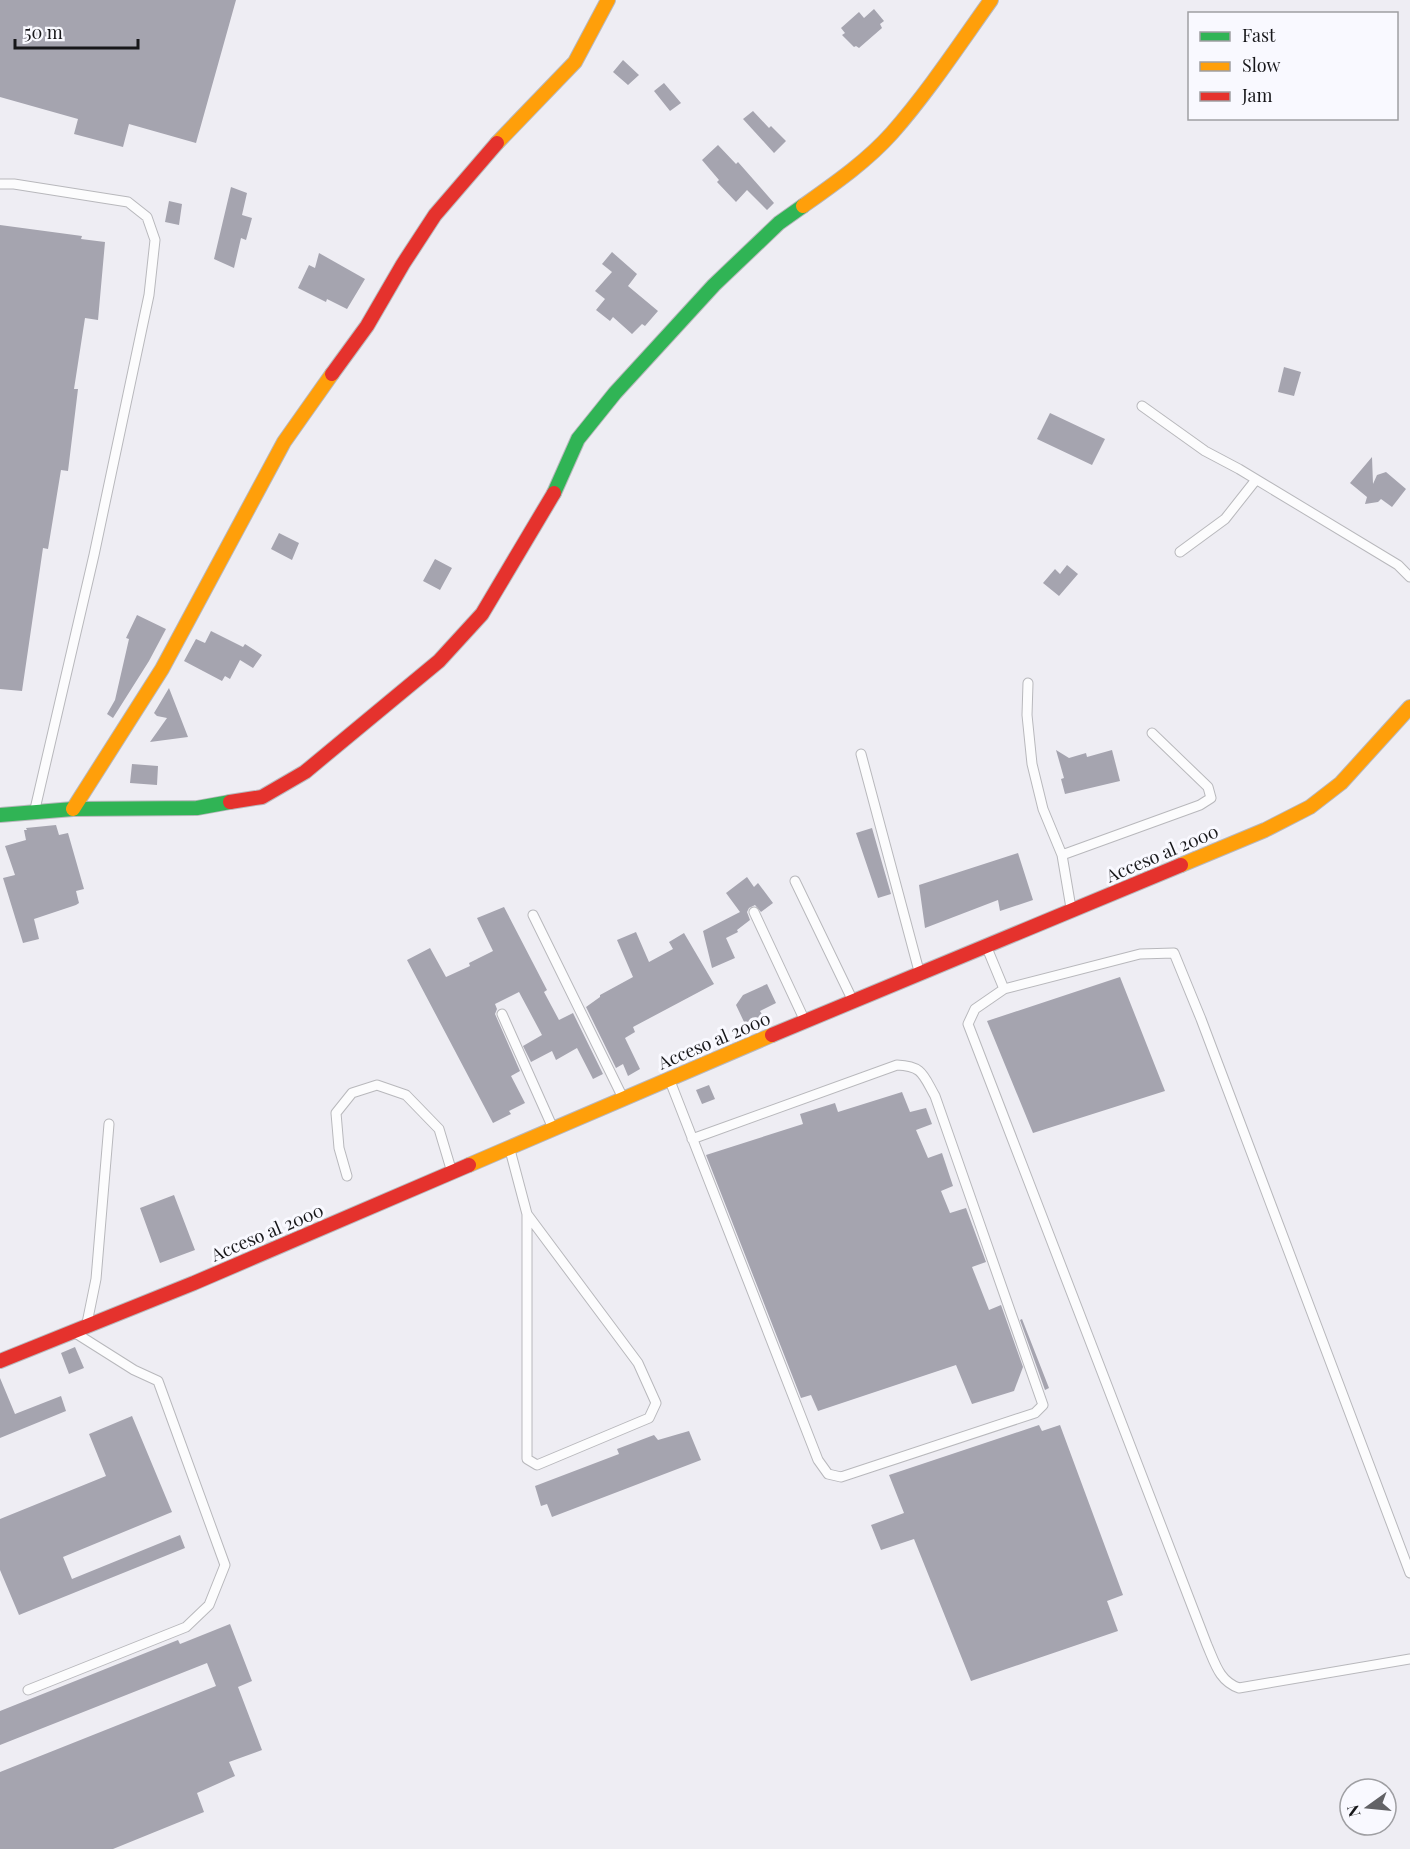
<svg xmlns="http://www.w3.org/2000/svg" width="1410" height="1849" font-family="'Playfair Display',serif">
<style>
.building{fill:#a5a4af}
.lines{fill:none;stroke-linecap:round;stroke-linejoin:round}
.lane-casing{stroke:#b8b8bc;stroke-width:11}
.fast-casing{stroke:#b8b8bc;stroke-width:16}
.slow-casing{stroke:#b8b8bc;stroke-width:16}
.jam-casing{stroke:#b8b8bc;stroke-width:16}
.lane{stroke:#fcfcfd;stroke-width:9}
.fast{stroke:#30b455;stroke-width:14}
.slow{stroke:#ff9f0a;stroke-width:14}
.jam{stroke:#e5322d;stroke-width:14}
.labels{text-anchor:middle;dominant-baseline:central;stroke-width:6;stroke-linejoin:round;paint-order:stroke}
.street-label{font-size:18px;fill:#17171a;stroke:#f9f9ff}
</style>
<rect width="100%" height="100%" fill="#eeedf3"/>
<path class="building" d="M0,0h236l-40,143 -67,-19 -6,23 -49,-13 4,-15 -78,-22z
M874,9l10,12 -4,3 2,4 -23,20 -3,-2 -2,1 -12,-12 3,-2 -4,-5 18,-16 5,6z
M623,60l16,15 -11,10 -15,-13z
M664,83l17,20 -11,8 -16,-20z
M753,111l16,17 2,-2 15,15 -12,12 -31,-34z
M718,145l18,19 2,-2 36,41 -7,7 -20,-20 -11,12 -19,-20 2,-2 -17,-20z
M231,187l16,6 -5,22 10,3 -6,22 -5,-2 -7,30 -20,-9z
M169,201l13,3 -3,21 -14,-3z
M0,225l82,11 -1,3 24,3 -7,78 -13,-2 -11,71h4l-10,82 -7,-1 -13,79 -5,-1 -21,143 -22,-2z
M612,252l25,22 -9,12 30,25 -13,15 -3,-2 -10,10 -19,-17 -3,4 -14,-11 9,-11 -10,-8 17,-19 -10,-8z
M319,253l46,26 -18,30 -20,-10 -1,3 -28,-14 11,-23 6,3z
M1284,367l17,5 -7,24 -16,-4z
M1050,413l55,26 -13,26 -55,-26z
M1372,457l1,27 4,-9 9,-3 20,17 -14,18 -11,-8 -3,3 -13,2 2,-7 -17,-14z
M279,533l20,10 -7,17 -21,-11z
M435,559l17,9 -12,22 -17,-9z
M1067,565l11,9 -19,22 -16,-13 12,-14 5,5z
M137,615l29,14 -17,32 -36,57 -6,-4 8,-14 14,-61 -3,-1z
M211,631l32,16 2,-3 17,11 -9,13 -13,-8 -10,19 -5,-3 -3,5 -38,-20 12,-22 9,4z
M169,688l19,49 -38,5 17,-24 -10,-2 -3,-3z
M1056,750l13,8 17,-5 1,4 25,-7 8,31 -55,13 -4,-15 3,-1z
M132,764l26,2 -1,19 -27,-2z
M56,825l3,10 9,-2 16,56 -8,2 3,12 -3,2 -42,14 5,20 -16,4 -20,-65 12,-3 -10,-29 21,-6 -2,-10h3l-1,-2z
M872,828l19,66 -13,4 -22,-65z
M1018,853l15,47 -33,11 -2,-11 -73,28 -6,-43z
M747,877l7,10 4,-4 15,20 -12,9 -6,-7 -6,3 -2,4 3,8 -13,10 1,2 -12,6 9,20 -23,10 -9,-37 37,-19 -14,-19z
M504,907l43,83 -3,2 15,28 14,-7 30,61 -10,5 -16,-31 -21,12 -4,-9 -21,11 -8,-16 19,-11 -23,-43 -24,12 2,5 -2,5 25,57 -9,5 14,27 -16,8 2,3 -18,9 -86,-163 23,-12 16,29 24,-11 -1,-3 24,-12 -16,-33z
M636,932l13,30 24,-13 -4,-7 15,-9 30,51 -81,43 2,5 -10,6 15,31 -12,7 -5,-12 -7,4 -30,-61 14,-10v-2l33,-18 -16,-37z
M1120,977l45,114 -132,42 -46,-112z
M767,984l9,19 -16,8 3,5 -18,8 -9,-19 7,-10z
M709,1085l6,14 -13,5 -6,-14z
M902,1092l8,20 16,-4 6,16 -16,6 12,28 14,-5 11,33 -12,5 9,22 16,-5 20,54 -14,5 17,43 12,-5 22,62 -9,24 -42,13 -16,-39 -138,46 -7,-16 -10,3 -95,-243 97,-31 -3,-10 35,-11 3,9z
M174,1195l21,55 -35,13 -20,-55z
M1022,1319l27,69 -4,2 -25,-70z
M75,1347l9,21 -15,6 -8,-21z
M0,1378l15,36 46,-18 5,15 -66,27z
M132,1416l40,96 -109,45 9,22 108,-44 5,13 -166,67 -19,-45v-51l106,-43 -17,-42z
M1039,1425l3,6 18,-6 63,170 -16,6 11,30 -147,50 -57,-142 -33,11 -10,-25 33,-12 -15,-38z
M689,1431l12,29 -149,57 -5,-13 -6,2 -6,-20 84,-32 -2,-5 37,-14 4,5z
M230,1624l22,57 -14,6 24,63 -33,12 6,14 -38,17 7,19 -91,37h-113v-77l216,-86 -9,-23 -207,82v-34l178,-71 2,4z"/>
<g class="lines">
<defs>
<path id="lane" d="M0,184h14l114,18 19,15 8,23 -6,55 -55,260 -59,254
M1142,406l63,45 34,18 159,96 12,12
M1180,552l45,-33 30,-38
M1028,683l-1,32 5,49 11,45 19,46 9,53
M861,754l58,217
M1062,855l138,-50 11,-7 -3,-11 -56,-54
M795,881l57,118
M754,912l50,107
M533,915l89,181
M987,948l17,41 -29,20 -7,15 239,621c8,18 12,36 32,43l171,-29
M1004,989l136,-35 34,-1 27,66 209,554
M502,1014l50,112
M670,1081l148,379 10,14 13,3 194,-64 8,-8 -108,-309c-12,-21 -12,-30 -38,-31l-205,74
M510,1150l17,64v245l10,6 112,-47 7,-15 -18,-40 -111,-149
M347,1176l-8,-28 -3,-35 16,-20 25,-8 29,10 33,34 12,40
M87,1323l9,-44 13,-155
M28,1690l158,-63 23,-22 16,-40 -67,-184 -24,-11 -57,-36"/>
<path id="fast" d="M554,493l24,-54 37,-46 99,-108 65,-62 24,-17
M0,815l73,-6 124,-1 33,-6"/>
<path id="slow" d="M497,143l78,-81 33,-62
M803,206c31,-22 63,-44 89,-73 36,-41 67,-88 99,-133
M73,809l89,-140 122,-227 48,-68
M1181,865l84,-35 45,-23 31,-24 69,-76
M469,1165l303,-130"/>
<path id="jam" d="M332,374l35,-48 36,-62 32,-49 62,-72
M230,802l32,-5 43,-25 134,-111 43,-47 72,-121
M772,1035l409,-170
M0,1361l194,-78 275,-118"/>
</defs>
<use href="#lane" class="lane-casing"/>
<use href="#fast" class="fast-casing"/>
<use href="#slow" class="slow-casing"/>
<use href="#jam" class="jam-casing"/>
<use href="#lane" class="lane"/>
<use href="#fast" class="fast"/>
<use href="#slow" class="slow"/>
<use href="#jam" class="jam"/>
</g>
<g class="labels">
<g class="street-label">
<text transform="translate(1162 853) rotate(-23)">Acceso al 2000</text>
<text transform="translate(714 1040) rotate(-23)">Acceso al 2000</text>
<text transform="translate(267 1232) rotate(-23)">Acceso al 2000</text>
</g>
</g>
<rect x="1188" y="12" width="210" height="108" fill="#f9f9ff" stroke="#9f9fa3" stroke-width="1.5"/>
<rect x="1200" y="32" width="30" height="9" fill="#30b455" stroke="#9f9fa3" stroke-width="1.5"/>
<text x="1242" y="42" font-size="18" fill="#17171a">Fast</text>
<rect x="1200" y="62" width="30" height="9" fill="#ff9f0a" stroke="#9f9fa3" stroke-width="1.5"/>
<text x="1242" y="72" font-size="18" fill="#17171a">Slow</text>
<rect x="1200" y="92" width="30" height="9" fill="#e5322d" stroke="#9f9fa3" stroke-width="1.5"/>
<text x="1242" y="102" font-size="18" fill="#17171a">Jam</text>
<g transform="translate(1368 1807) rotate(255)"><circle r="28" fill="#f9f9ff" stroke="#9f9fa3" stroke-width="1.5"/>
<path d="M0-4.5L10 22L0 15L-10 22Z" fill="#626266"/>
<text y="-9" font-size="16" font-weight="bold" text-anchor="middle" fill="#17171a">N</text>
</g>
<path d="M15 39v9h123v-9" fill="none" stroke="#17171a" stroke-width="3"/>
<text x="24" y="39" font-size="18" fill="#17171a" stroke="#f9f9ff" stroke-width="4.5" paint-order="stroke">50 m</text>
</svg>
